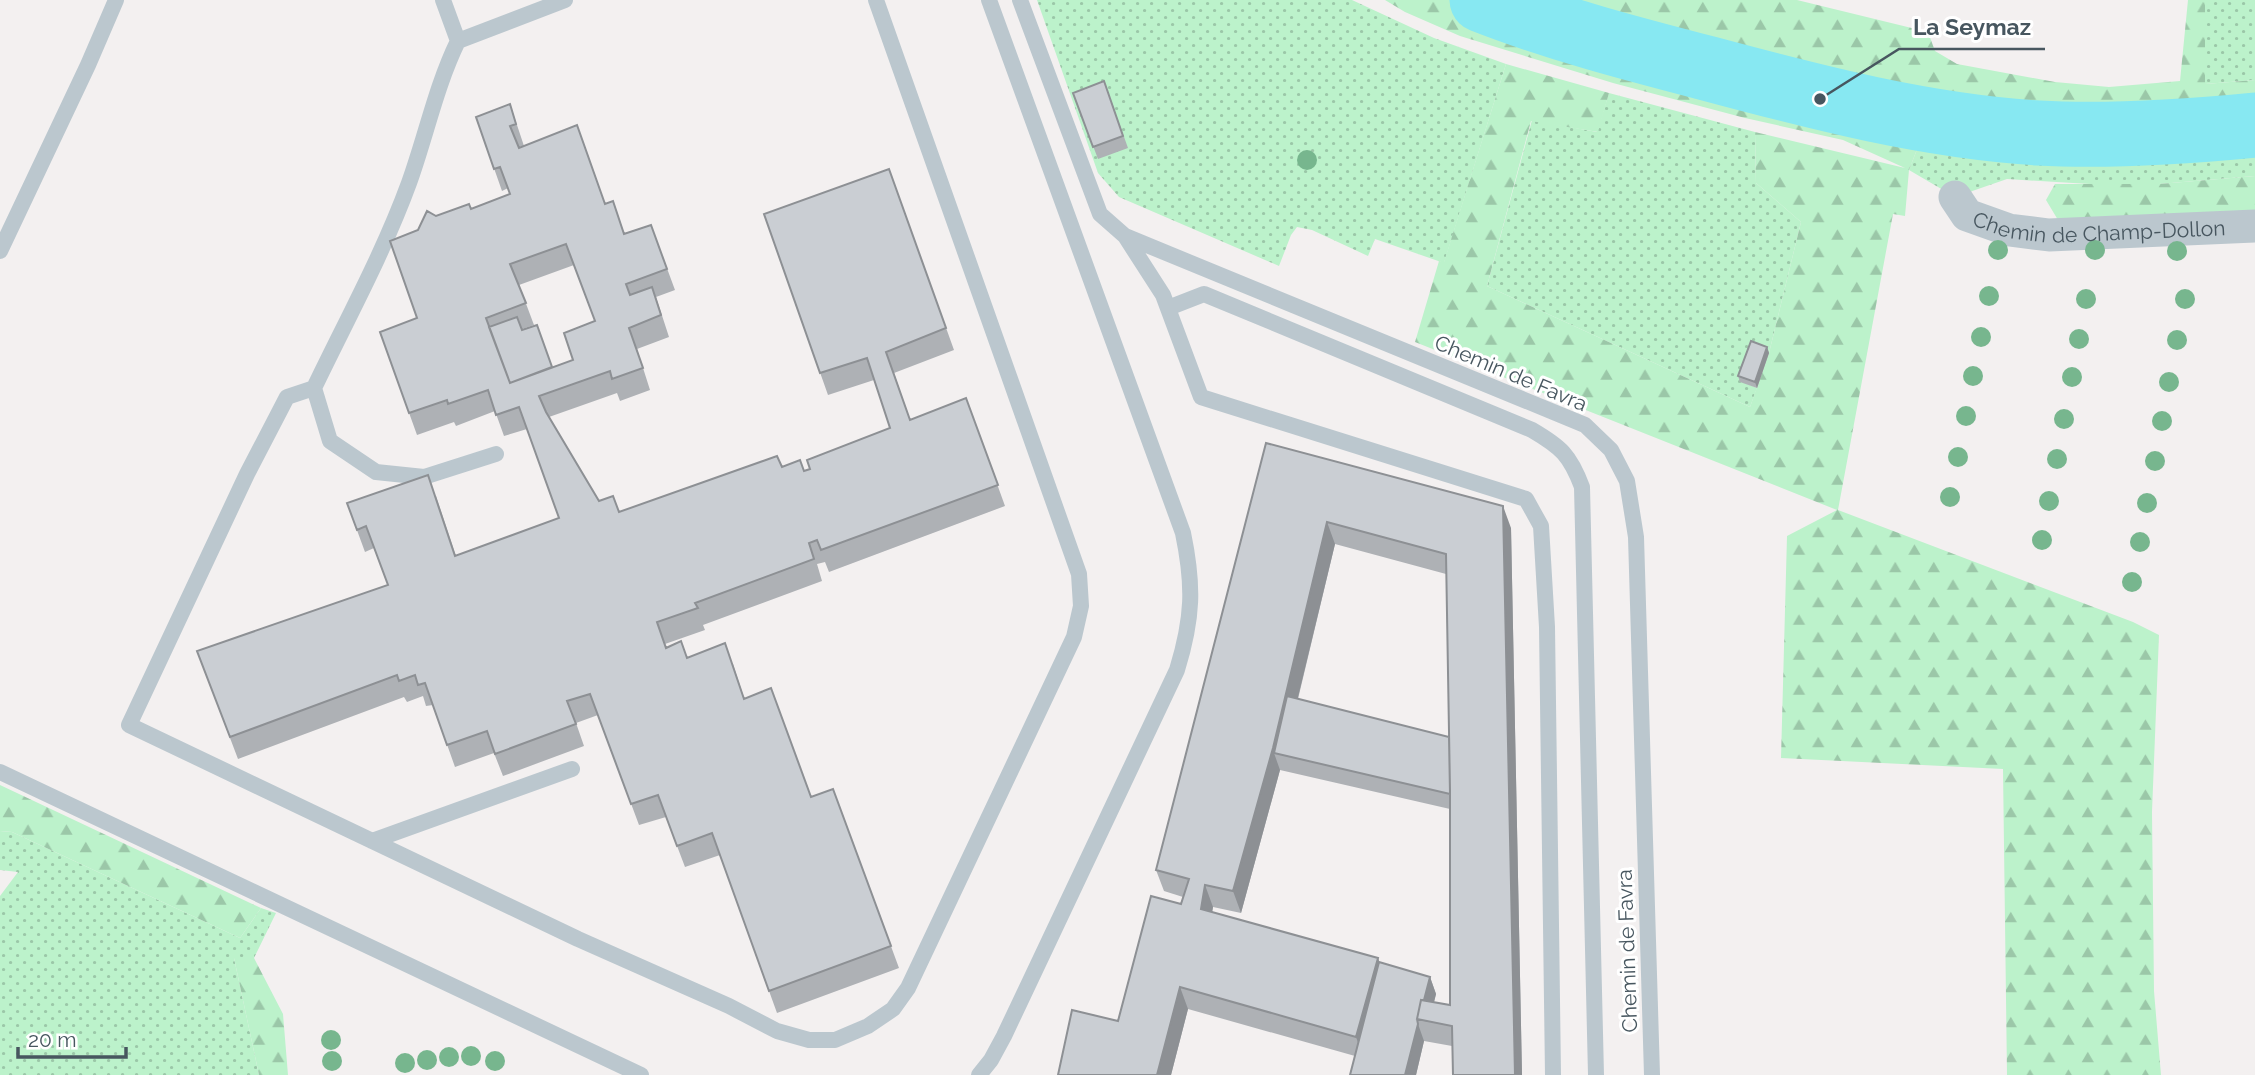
<svg xmlns="http://www.w3.org/2000/svg" width="2255" height="1075" font-family="Raleway,sans-serif">
<style>
.grass{fill:url(#grass-dots)}
.forest{fill:url(#forest-firs)}
.lines{fill:none;stroke-linecap:round;stroke-linejoin:round}
.river{stroke:#87e8f2;stroke-width:65}
.lane{stroke:#bbc7ce;stroke-width:16}
.street{stroke:#bbc7ce;stroke-width:33}
.tree{fill:#77b68e}
.wall{fill:#aeb1b5;fill-rule:evenodd}
.shaded-wall{fill:#8d9094}
.building{fill:#caced3;stroke:#8d9094;stroke-width:2;fill-rule:evenodd}
.labels{text-anchor:middle;dominant-baseline:central;stroke-width:6;stroke-linejoin:round;paint-order:stroke}
.street-label{font-size:21px;fill:#47565f;stroke:#fff}
.leader{fill:none;stroke:#47565f;stroke-width:2.5}
.callout-dot{fill:#47565f;stroke:#fff;stroke-width:2.5}
.callout-label{font-size:23px;text-anchor:middle;font-weight:bold;fill:#47565f;stroke:#fff;stroke-width:6;stroke-linejoin:round;paint-order:stroke}
</style>
<defs>
<pattern id="grass-dots" width="8" height="8" patternUnits="userSpaceOnUse" patternTransform="scale(1.75)"><rect width="8" height="8" fill="#bcf2cb"/><path d="M2 2h.1M6 6h.1" fill="none" stroke="#9bc7a8" stroke-width="1.8" stroke-linecap="round"/></pattern>
<pattern id="forest-firs" width="22" height="20" patternUnits="userSpaceOnUse" patternTransform="scale(1.75)"><rect width="22" height="20" fill="#bcf2cb"/><path d="M5 1l3.5 6h-7zM16 11l3.5 6h-7z" fill="#9bc7a8"/></pattern>
</defs>
<rect width="100%" height="100%" fill="#f3f0f0"/>
<path class="grass" d="M1037,0h315l82,38 72,26 -62,199 -69,-24 -7,17 -56,-26 -15,-3 -6,8 -12,31 -160,-69 -21,-24z
M2205,0h50v80l-50,4z
M1609,93l146,39 1,51 45,39 -32,131 -28,28 16,7 -7,19 -263,-121 45,-166 65,12z
M1933,108l119,15 61,3 142,-8v58l-96,8 -53,1 -99,-6 -52,18 -46,-27z
M0,831l12,1 228,106 21,-30 15,5 -22,45h-20l25,117h-259v-179l18,-24 -18,-2z"/>
<path class="forest" d="M1385,0h412l131,32 7,19 22,13 98,18 54,5 71,-6 8,-81h17v84l50,-4v38l-142,8 -61,-3 -119,-15 -24,62 -4,46 -12,-2 -55,296 295,112 26,13 -7,177 2,179 7,84h-154l-4,-306 -222,-11 6,-222 50,-26 -422,-168 24,-81 5,1 62,-198 103,29 -11,39 -67,-11 -44,165 263,121 19,-54 32,-131 -45,-39 -1,-51 150,36 -62,-28 -98,-22 -132,-35 -153,-47 -55,-24z
M2255,176v50l-188,9 -21,-35 9,-16h104z
M0,785l261,123 -21,30 -228,-106 -12,-1z
M234,958h20l29,56 5,61h-29z"/>
<g class="lines">
<path class="river" d="M1482,0c74,29 151,49 228,69 108,29 216,57 328,64 72,4 145,-1 217,-8"/>
<path class="lane" d="M443,0l15,41
M565,0l-107,41c-22,45 -32,95 -49,142 -26,71 -63,138 -95,205l-27,9 -40,77 -118,251 449,214 151,67 48,25 32,9h26l33,-14 25,-17 15,-21 166,-351 7,-31 -2,-32 -203,-574
M1020,0l80,214 25,22 460,189 26,25 16,31 9,56 16,538
M1125,236l38,59 38,102 325,102 15,27 6,101 6,448
M0,251l88,-186 28,-65
M1168,308l36,-14 328,136c29,17 38,25 50,57l14,588
M314,388l16,53 46,31 48,5 72,-23
M0,772l641,303
M372,841l200,-72
M979,1075l12,-15 13,-24 173,-366c16,-52 17,-84 6,-137l-194,-533"/>
<path class="street" id="s1" d="M1955,197l12,18 42,15 40,5 206,-9"/>
</g>
<g class="tree">
<circle cx="1307" cy="160" r="10"/>
<circle cx="1998" cy="250" r="10"/>
<circle cx="2095" cy="250" r="10"/>
<circle cx="2177" cy="251" r="10"/>
<circle cx="1989" cy="296" r="10"/>
<circle cx="2086" cy="299" r="10"/>
<circle cx="2185" cy="299" r="10"/>
<circle cx="1981" cy="337" r="10"/>
<circle cx="2079" cy="339" r="10"/>
<circle cx="2177" cy="340" r="10"/>
<circle cx="1973" cy="376" r="10"/>
<circle cx="2072" cy="377" r="10"/>
<circle cx="2169" cy="382" r="10"/>
<circle cx="1966" cy="416" r="10"/>
<circle cx="2064" cy="419" r="10"/>
<circle cx="2162" cy="421" r="10"/>
<circle cx="1958" cy="457" r="10"/>
<circle cx="2057" cy="459" r="10"/>
<circle cx="2155" cy="461" r="10"/>
<circle cx="1950" cy="497" r="10"/>
<circle cx="2049" cy="501" r="10"/>
<circle cx="2147" cy="503" r="10"/>
<circle cx="2042" cy="540" r="10"/>
<circle cx="2140" cy="542" r="10"/>
<circle cx="2132" cy="582" r="10"/>
<circle cx="331" cy="1040" r="10"/>
<circle cx="471" cy="1056" r="10"/>
<circle cx="449" cy="1057" r="10"/>
<circle cx="427" cy="1060" r="10"/>
<circle cx="332" cy="1061" r="10"/>
<circle cx="495" cy="1061" r="10"/>
<circle cx="405" cy="1063" r="10"/>
</g>
<path class="wall" d="M1104,81l24,67 -30,11 -25,-66z
M510,104l14,42 -5,1 86,57 20,29 26,-8 24,65 -19,7 13,40 -32,12 13,41 -30,11 -3,-8 -68,24 50,84 20,11 163,-45 22,4 6,-2 80,-41 -16,-48 -46,15 -64,-181 125,-45 65,181 -60,23 16,47 56,-22 39,108 -176,66 -4,-10 -8,2 5,17 -119,44 2,5 -40,14 2,3 20,11 46,6 11,34 67,99 22,-8 66,179 -122,45 -57,-158 -35,12 -19,-50 -27,8 -41,-110 -22,8 8,23 -81,30 -9,-23 -39,14 -22,-62 -7,1 -3,-10 -16,6 -3,-5 -166,62 -41,-108 191,-66 -14,-37 -9,4 -18,-49 89,-7 20,60 103,-38 -32,-89 -23,7 -9,-25 -39,15 -2,-4 -37,13 -37,-103 37,-14 1,-88 18,-14 35,-7 39,-15 -2,-6 -6,3 -26,-74zM574,265l21,56 -22,39 -21,7 -30,-38 12,-4 -15,-40z
M1767,347l2,6 -12,35 -17,-6 -2,-6z
M1266,443l245,85 11,547h-69l-1,-29 -28,-5 -8,34h-66l5,-19 -167,-47 -17,66h-113l60,-54 63,-117 2,-7 -19,-6 -8,-21zM1335,544l111,30 3,163 -151,-38zM1280,770l170,39v196l-16,-3 2,-8 -6,-17 -51,-15 -1,-4 -166,-46 1,-5 28,6z"/>
<path class="shaded-wall" d="M1767,347l2,6 -12,35 -2,-6z
M1503,506l8,22 11,547h-7z
M1327,522l8,22 -51,211 -10,-2 6,17 -39,143 -8,-22z
M1205,885l8,22 -4,24 -8,-22z
M1378,958l7,22 -21,79 -8,-22z
M1430,977l6,17 -7,28 -10,-2z
M1180,987l8,22 -17,66h-14z
M1418,1024l6,17 -8,34h-11z"/>
<path class="building" d="M1104,81l19,55 -30,11 -20,-54z
M510,104l6,20 -6,2 9,22 58,-23 28,79 8,-3 11,33 27,-9 16,44 -41,15 4,11 22,-8 9,28 -32,13 14,40 -31,11 -2,-8 -71,25 7,16 53,89 14,-5 6,16 158,-56 5,11 18,-7 4,11 6,-2 -3,-9 83,-32 -23,-70 -47,15 -56,-159 125,-45 57,159 -60,24 24,68 56,-22 32,87 -177,65 -4,-10 -8,3 5,16 -119,44 3,5 -41,14 9,26 15,-7 6,17 38,-15 19,56 27,-11 40,109 22,-8 58,157 -122,45 -57,-158 -35,13 -19,-51 -27,9 -41,-110 -23,7 9,23 -81,30 -8,-23 -40,14 -22,-62 -7,2 -3,-10 -16,6 -2,-6 -167,62 -33,-86 191,-66 -22,-59 -9,4 -10,-27 81,-28 27,81 104,-38 -40,-111 -23,8 -8,-25 -40,14 -1,-4 -38,13 -29,-81 37,-14 -27,-77 28,-11 9,-19 9,5 33,-12 2,5 39,-15 -10,-27 -6,2 -18,-52zM566,244l29,77 -31,12 9,27 -63,23 -24,-65 40,-15 -16,-39z
M517,317l5,13 15,-5 15,42 -42,16 -21,-56z
M1751,341l16,6 -12,35 -17,-6z
M1266,443l237,63 12,569h-62l-1,-49 -35,-7 4,-19 29,5v-215l-4,-236 -119,-32 -54,226 -40,143 -28,-6 -4,24 177,49 -22,79 -176,-50 -23,88h-99l14,-65 46,11 33,-125 30,8 8,-25 -33,-9z
M1287,696l162,41 1,57 -176,-41z
M1379,962l51,15 -6,23h-3l-4,19 1,5 -13,51h-55z"/>
<g class="labels">
<g class="street-label">
<text stroke="none"><textPath href="#s1" startOffset="156">Chemin de Champ-Dollon</textPath></text>
<text transform="translate(1511 373) rotate(23)">Chemin de Favra</text>
<text transform="translate(1627 951) rotate(-92)">Chemin de Favra</text>
</g>
</g>
<path class="leader" d="M1820 99L1899 49H2045"/>
<circle class="callout-dot" cx="1820" cy="99" r="7"/>
<g class="callout-label">
<text x="1972" y="35">La Seymaz</text>
</g>
<path d="M18 1047v10h108v-10" fill="none" stroke="#47565f" stroke-width="3.5"/>
<text x="28" y="1047" font-size="21" fill="#47565f" stroke="#ffffff" stroke-width="5" paint-order="stroke">20 m</text>
</svg>
